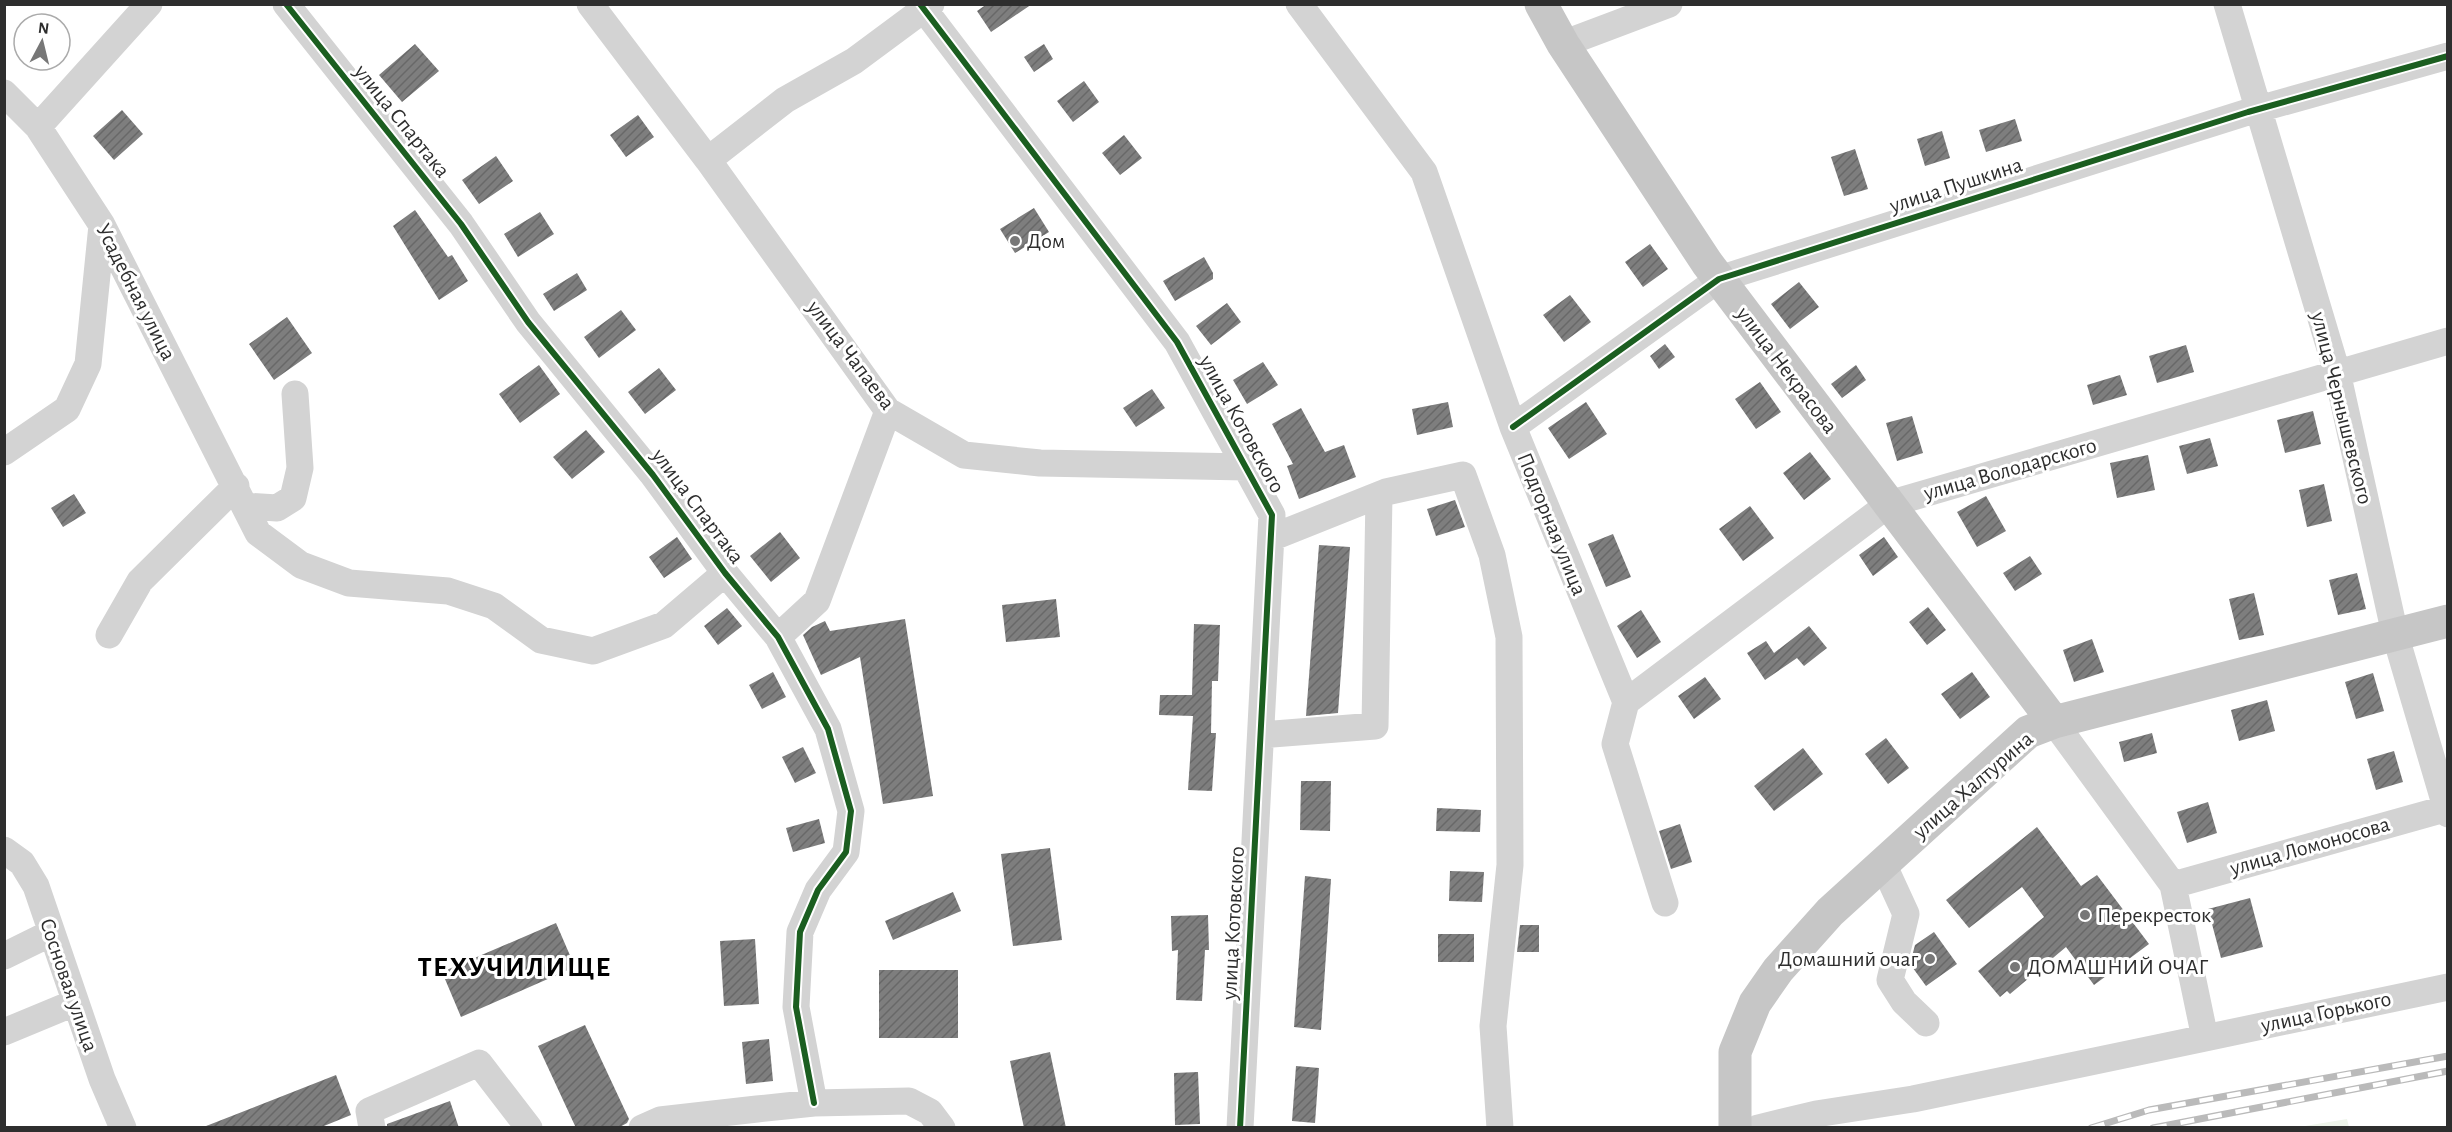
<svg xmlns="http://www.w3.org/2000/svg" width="2452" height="1132" font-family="'Alegreya Sans',sans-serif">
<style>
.park{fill:#eff5eb}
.building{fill:url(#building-hatch)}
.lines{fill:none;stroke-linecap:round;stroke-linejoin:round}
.minor{stroke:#d3d3d3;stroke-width:27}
.major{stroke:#c6c6c6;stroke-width:33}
.rail-casing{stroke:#bababa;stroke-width:7}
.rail{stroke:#fff;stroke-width:4.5;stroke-dasharray:14;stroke-linecap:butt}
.cycleway-casing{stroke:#fff;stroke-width:10}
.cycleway{stroke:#1b5e20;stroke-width:6}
.poi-dot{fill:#777;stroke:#fff;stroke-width:2}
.labels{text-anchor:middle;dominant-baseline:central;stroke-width:6;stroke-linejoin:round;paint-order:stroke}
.street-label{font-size:22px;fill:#2e2e2e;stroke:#fff}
.poi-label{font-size:22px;fill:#2e2e2e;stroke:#fff;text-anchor:start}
.district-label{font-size:28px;font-weight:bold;letter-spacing:1.5px;fill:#000;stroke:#fff}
</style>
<defs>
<pattern id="building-hatch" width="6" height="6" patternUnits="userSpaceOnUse" patternTransform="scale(1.5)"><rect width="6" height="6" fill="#7e7e7e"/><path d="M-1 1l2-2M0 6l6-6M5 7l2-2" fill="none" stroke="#686868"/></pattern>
</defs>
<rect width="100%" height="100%" fill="#fff"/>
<path class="park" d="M2347,1119l2,8h-50z"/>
<path class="building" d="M987,4h45l-41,28 -14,-21z
M415,44l24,27 -37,31 -23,-27z
M1044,44l9,15 -19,13 -10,-15z
M1084,81l15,21 -26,20 -16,-21z
M122,110l21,24 -29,26 -21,-24z
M638,115l16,22 -28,20 -16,-22z
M2015,119l7,22 -36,11 -7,-22z
M1942,131l8,27 -25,8 -8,-27z
M1124,135l18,23 -22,17 -18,-22z
M1855,149l13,40 -24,7 -13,-39z
M496,156l17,25 -34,23 -17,-24z
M1034,208l15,24 -34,21 -15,-24z
M415,210l33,47 4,-2 16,26 -29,19 -46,-74z
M540,212l14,22 -36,23 -14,-23z
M1650,244l18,25 -25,18 -18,-25z
M1204,257l9,16v6l-38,22 -12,-20z
M577,273l10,17 -33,21 -11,-17z
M1799,282l20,25 -29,22 -19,-25z
M1570,295l21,27 -27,20 -21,-27z
M1227,303l14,19 -30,23 -15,-19z
M621,310l15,20 -37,28 -15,-21z
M287,317l25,36 -38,27 -25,-36z
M1665,344l10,13 -16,12 -9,-13z
M2186,345l8,27 -37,11 -8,-27z
M1263,362l15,23 -31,19 -14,-24z
M539,365l21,29 -40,29 -21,-29z
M1856,365l10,15 -24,18 -11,-14z
M659,368l17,22 -31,24 -17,-22z
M2120,375l7,20 -34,10 -6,-20z
M1760,382l21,30 -25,17 -21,-30z
M1152,389l13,19 -29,19 -13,-19z
M1448,402l5,25 -36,8 -5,-26z
M1586,402l21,32 -38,25 -21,-31z
M1301,408l24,44 19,-7 12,32 -57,22 -12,-33 6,-2 -21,-40z
M2313,411l8,33 -36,9 -8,-33z
M1912,416l11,37 -26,8 -11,-38z
M586,430l19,22 -33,27 -19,-22z
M2210,438l8,28 -31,8 -8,-28z
M1810,452l21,27 -27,21 -21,-27z
M2148,455l7,35 -38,8 -7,-35z
M2324,484l8,37 -25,6 -8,-37z
M74,494l12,19 -23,14 -12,-19z
M1986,496l20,35 -29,16 -20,-35z
M1455,500l10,27 -29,9 -9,-27z
M1750,506l24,32 -31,23 -24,-32z
M780,532l20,26 -29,24 -21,-26z
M1613,534l18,43 -25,10 -18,-43z
M677,537l15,22 -28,19 -15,-21z
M1884,537l14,20 -25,19 -14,-21z
M1319,545l31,2 -12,166 -32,3z
M2030,556l12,18 -27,17 -12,-18z
M2357,573l9,36 -28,6 -9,-35z
M2254,593l10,42 -25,5 -10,-41z
M1056,599l4,38 -54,5 -4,-37z
M1928,607l18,23 -19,15 -18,-23z
M727,608l15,18 -24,19 -14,-19z
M1641,610l20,32 -24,16 -20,-32z
M905,619l28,177 -50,8 -23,-147 -39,18 -18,-40 9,-8 13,-6 5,10z
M1194,624l26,1 -2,56h-6l-1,52h5l-4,58 -24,-1 5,-74 -34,-1 1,-20h32z
M1809,626l18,22 -23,18 -7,-8 -32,22 -18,-27 19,-12 8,12z
M2092,639l12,33 -30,10 -11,-32z
M773,672l13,25 -24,12 -13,-24z
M1972,672l18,25 -30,22 -19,-25z
M2373,673l11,38 -28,8 -11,-37z
M1705,677l16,22 -27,20 -16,-23z
M2267,700l8,31 -36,10 -8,-31z
M2152,733l5,20 -33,9 -5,-20z
M1886,738l23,30 -21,16 -23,-30z
M803,747l13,26 -21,10 -13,-26z
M1803,748l20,26 -49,37 -20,-25z
M2394,751l9,31 -27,8 -9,-31z
M1301,781h30l-1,50 -30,-1z
M2208,802l9,31 -30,10 -10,-31z
M1437,808l44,2 -1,22 -44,-1z
M819,819l6,24 -32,9 -7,-24z
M1680,824l12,38 -21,7 -12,-38z
M2037,827l44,59 16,-11 52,69 -55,41 -28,-38 -56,47 -3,-3 -7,6 -22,-26 66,-54 -22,-30 -53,41 -23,-28z
M1050,848l12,92 -49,6 -12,-92z
M1450,871l34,1 -2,30 -33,-1z
M1305,876l26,3 -10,151 -27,-3z
M953,892l8,19 -68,29 -8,-19z
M2250,898l13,49 -42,11 -13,-49z
M1208,915l1,35h-4l-3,51 -26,-1 2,-50 -6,1 -1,-35z
M556,923l19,44 -114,50 -19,-45z
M1520,925h19v27h-22z
M1934,932l23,32 -31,22 -16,-22 5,-19z
M1438,934h36v28h-36z
M755,939l4,65 -35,2 -4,-65z
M879,970h79v68h-79z
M585,1025l44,94 -2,4 -9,5h-42l-38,-82z
M769,1039l4,42 -27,3 -4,-42z
M1050,1052l16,76h-42l-14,-67z
M1296,1066l23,2 -4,55 -23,-2z
M1198,1072l2,52 -25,1 -1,-52z
M336,1075l15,40 -32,13h-118z
M450,1101l9,27h-72v-4z"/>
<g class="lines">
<path class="minor" d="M286,4l175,220 67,98 125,153 72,98 53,64 50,92 23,82 -5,41 -28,38 -18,42 -4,75 18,96
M590,4l118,156 180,251 76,44 76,8 206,4
M920,4l257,338 95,173 -32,613
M1299,4l125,168 89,255 113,275 -11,42 50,159
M2227,4l110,368 58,262 53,180
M1563,44l106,-40
M4,93l34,34 64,98 156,308 43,32 48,18 99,8 46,15 47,34 52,11 71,-26 61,-52
M38,127l111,-123
M708,160l77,-60 69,-39 77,-57
M1513,427l206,-148 529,-167 200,-56
M4,452l63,-43 21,-45 14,-139
M245,506l32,2 16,-10 7,-30 -5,-74
M1271,538l115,-46 77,-17 29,80 17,82 1,228 -17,161 7,102
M109,635l31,-54 96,-95
M778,637l39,-36 71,-190
M1626,702l263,-198 559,-163
M1261,735l114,-9 4,-231
M4,850l18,13 14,23 66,193 21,49
M1883,864l23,50 -16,66 14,22 22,21
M2173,885l275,-77
M4,956l47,-23
M4,1032l70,-29
M2205,1038l243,-51
M372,1128l-3,-17 110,-48 50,65
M642,1128l18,-8 97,-11 57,-6 95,-2 21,11 12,16
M1758,1128l58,-14 97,-15 292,-61 -32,-153 -119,-163"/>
<path class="major" d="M1541,4l22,40 144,219 347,459
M1735,1128v-76l20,-49 23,-33 52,-58 198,-180 26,-10 394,-101"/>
<defs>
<path id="rail" d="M2091,1128l58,-18 299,-54
M2153,1128l295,-57"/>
</defs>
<use href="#rail" class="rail-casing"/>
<use href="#rail" class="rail"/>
<defs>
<path id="cycleway" d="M286,4l175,220 67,98 125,153 72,98 53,64 50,92 23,82 -5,41 -28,38 -18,42 -4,75 18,96
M920,4l257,338 95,173 -32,613
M1513,427l206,-148 529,-167 200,-56"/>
</defs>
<use href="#cycleway" class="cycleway-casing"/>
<use href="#cycleway" class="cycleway"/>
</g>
<g class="poi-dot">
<circle cx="1015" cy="241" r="6"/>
<circle cx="2085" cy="915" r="6"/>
<circle cx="1930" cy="959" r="6"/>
<circle cx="2015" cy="967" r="6"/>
</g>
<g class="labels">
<g class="street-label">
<text transform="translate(402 121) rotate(51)">улица Спартака</text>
<text transform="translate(1956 185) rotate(-18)">улица Пушкина</text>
<text transform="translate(136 292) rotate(63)">Усадебная улица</text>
<text transform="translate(851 355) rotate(53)">улица Чапаева</text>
<text transform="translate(1787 370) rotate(53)">улица Некрасова</text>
<text transform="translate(2342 408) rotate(76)">улица Чернышевского</text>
<text transform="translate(1242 424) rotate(61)">улица Котовского</text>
<text transform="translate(2010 469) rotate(-16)">улица Володарского</text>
<text transform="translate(698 506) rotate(53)">улица Спартака</text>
<text transform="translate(1552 524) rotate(68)">Подгорная улица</text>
<text transform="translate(1973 785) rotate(-41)">улица Халтурина</text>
<text transform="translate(2310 846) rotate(-16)">улица Ломоносова</text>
<text transform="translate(1233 923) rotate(-87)">улица Котовского</text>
<text transform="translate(69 985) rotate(71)">Сосновая улица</text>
<text transform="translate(2326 1012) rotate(-12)">улица Горького</text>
</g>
<g class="poi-label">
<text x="1027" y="241">Дом</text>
<text x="2097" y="915">Перекресток</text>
<text x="1918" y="959" text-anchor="end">Домашний очаг</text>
<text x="2027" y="967">ДОМАШНИЙ ОЧАГ</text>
</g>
<g class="district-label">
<text x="515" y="968">ТЕХУЧИЛИЩЕ</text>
</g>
</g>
<rect width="2452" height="1132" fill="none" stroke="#2e2e2e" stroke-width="12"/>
<g transform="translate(42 42) rotate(7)"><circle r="28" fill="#ffffff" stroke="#ababab" stroke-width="1.5"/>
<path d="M0-4.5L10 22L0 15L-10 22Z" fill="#777777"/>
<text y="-9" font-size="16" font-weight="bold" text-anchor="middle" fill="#2e2e2e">N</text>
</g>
</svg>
